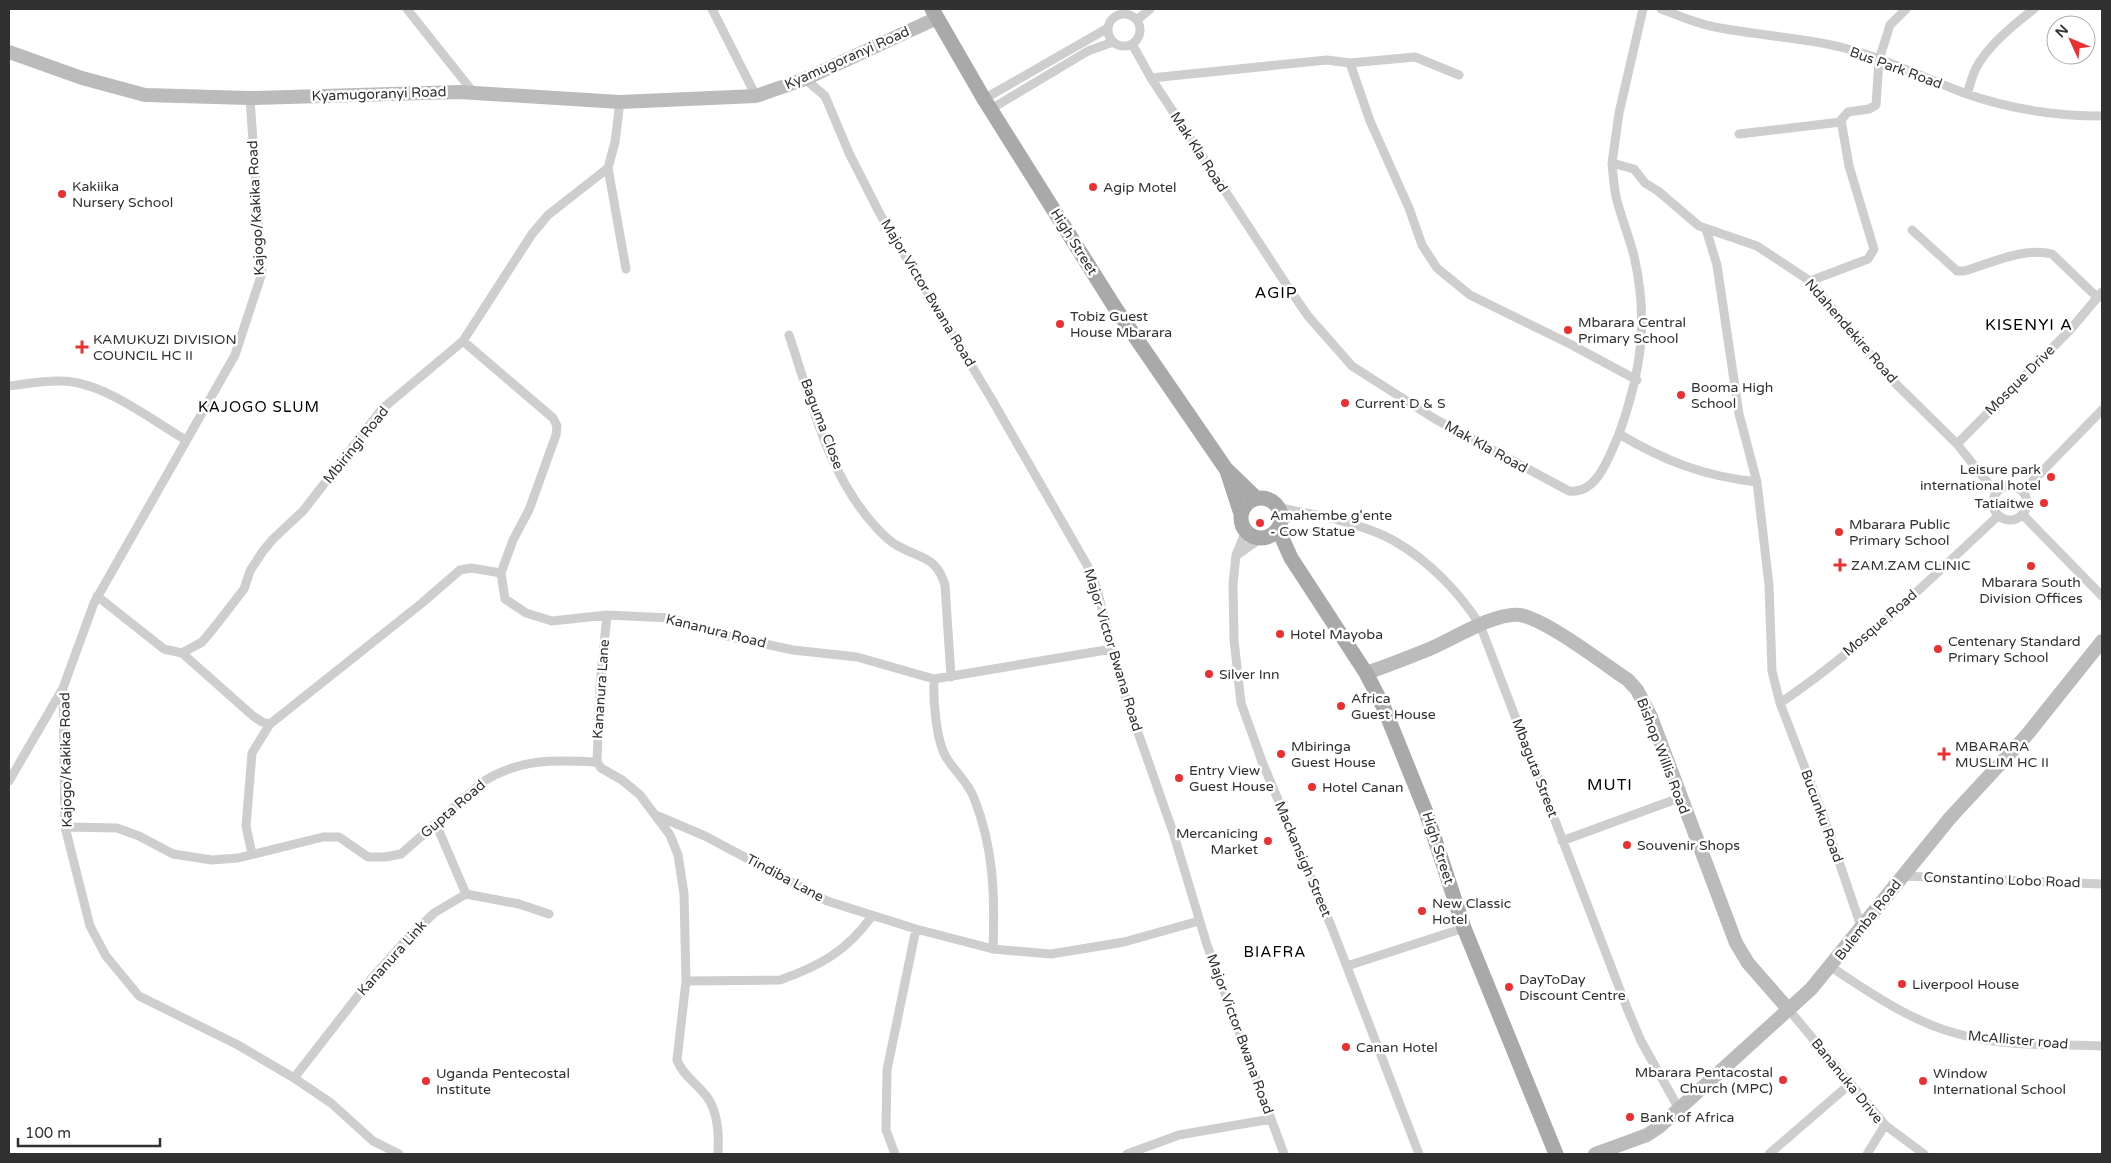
<svg xmlns="http://www.w3.org/2000/svg" width="2111" height="1163" font-family="'Varela Round',sans-serif">
<style>
.lines{fill:none;stroke-linecap:round;stroke-linejoin:round}
.street{stroke:#cecece;stroke-width:9}
.secondary{stroke:#bbb;stroke-width:14}
.primary{stroke:#a9a9a9;stroke-width:15}
.poi-dot{fill:#eb3031;stroke:#fff;stroke-width:2}
.labels{text-anchor:middle;dominant-baseline:central;stroke-width:5;stroke-linejoin:round;paint-order:stroke}
.street-label{font-size:14px;fill:#313131;stroke:#fff}
.poi-label{font-size:14px;fill:#313131;stroke:#fff;text-anchor:start}
.neighbourhood-label{font-size:15px;letter-spacing:1px;fill:#000;stroke:#fff}
.quarter-label{font-size:16px;letter-spacing:1px;fill:#000;stroke:#fff}
</style>
<rect width="100%" height="100%" fill="#fff"/>
<g class="lines">
<path class="street" d="M407,9l66,83
M712,9l44,87
M1643,9l-24,104 -7,50 22,6 11,14 13,8 41,35 58,20 53,35 76,93 71,70 39,49
M1661,9c21,8 42,17 65,20 46,8 94,10 139,25 33,11 66,26 99,39 45,16 91,23 138,23
M1108 30a16 16 0 1 1 32 0a16 16 0 1 1-32 0Z
M1137,20l13,-11
M1132,44l19,34 139,212 18,26 44,50 83,53 134,72c29,3 40,-35 50,-57 46,27 84,42 138,48l12,103 3,86 8,32 43,112 39,114
M1350,63l65,-6 44,18
M1151,78l176,-18 23,3 20,58 39,87 13,37 15,23 33,27 100,49 67,36
M805,79l20,17 24,57 31,61 111,184 96,167 10,24 24,95 52,148 34,113 77,209
M1967,94c3,-9 5,-18 9,-26 12,-23 38,-44 58,-59
M250,98l12,175 -27,82 -141,248 -31,85 2,139 25,99 16,30 33,40 99,49 56,33 37,25 42,38 26,13
M984,99l124,-71
M620,102l-5,40 -7,26 18,101
M991,109l97,-58 25,-9
M1739,134l102,-12
M1612,163c1,12 2,23 4,34 5,20 13,39 18,59 15,65 7,116 -15,178
M1706,229l11,36 22,149 18,68
M1912,230l45,41h7c27,-8 60,-24 88,-17l46,44
M1810,281l58,-22 6,-10 -25,-83 -8,-46 7,-8 21,-3 7,-4 3,-45 11,-35 16,-16
M789,335c22,65 39,140 86,191 7,8 14,15 23,20 23,13 38,10 47,39l6,92
M463,341l90,77 4,8 -1,9 -27,75 -16,30 -12,33
M9,386c17,-2 36,-6 53,-5 42,1 88,38 124,59
M1957,444l113,-114 32,-38
M1993 503a17 17 0 1 1 34 0a17 17 0 1 1-34 0Z
M2023,491l79,-81
M1278,507c19,5 38,7 57,12 20,6 43,12 61,23 33,19 64,51 84,83l147,383 14,33 38,68
M2023,515l79,81
M1281,521l21,-8
M1246,531l-10,24 -3,29 1,56 7,63 22,61 69,164 87,226
M1237,555l24,-17
M97,596l67,53 18,4 20,-11 11,-13 31,-40 6,-18 13,-20 10,-12 30,-28 79,-102 81,-68 69,-107 16,-19 60,-47
M182,653l71,63 9,6 8,2 152,-121 38,-33 11,-2 30,5 4,26 21,14 26,8 55,-6 64,3 51,17 71,15 64,7 77,22 178,-30
M934,679c-1,20 2,61 12,78 9,15 22,25 28,41 20,50 21,99 19,151
M1780,703c79,-53 148,-122 218,-187
M597,762l3,-78 7,-69
M9,781l54,-93
M658,816l47,20 122,65 89,28 77,20 58,5 73,-12 75,-21
M436,824l30,70
M65,827l52,1 22,8 34,18 39,6 26,-2 85,-21h16l29,20h17l16,-3 83,-73c38,-23 70,-21 113,-19l4,6 21,12 18,15 30,40 8,20 6,39 2,87 -9,79c5,15 21,24 30,37 11,15 12,40 11,57
M1562,841l117,-43
M252,854l-6,-28 6,-73 18,-29
M1902,876l200,8
M1347,966l117,-38
M1831,967c41,27 82,56 131,68 44,12 95,9 140,11
M686,981l94,-1c40,-14 67,-29 92,-64
M1789,1010l96,115 -18,29
M294,1078l77,-99 35,-39 28,-27 32,-19 53,10 30,10
M1885,1125l39,29
M895,1154l-9,-24 1,-60 29,-141
M1127,1154l52,-19 92,-16
M1769,1154l81,-70"/>
<path class="secondary" d="M9,52l73,26 63,17 105,3 209,-6 161,10 136,-6 49,-17 132,-61
M1366,673c21,-7 41,-15 61,-23 23,-9 69,-39 93,-35 26,4 84,49 108,65l9,10 14,27 85,226 12,20 41,47
M1595,1154l52,-19 12,-8 152,-138 139,-171 76,-82 76,-95"/>
<path class="primary" d="M932,9l52,90 130,207 112,163 30,29
M1227,471l14,43
M1241 518a20 20 0 1 1 40 0a20 20 0 1 1-40 0Z
M1278,529l13,29 75,115 18,35 42,104 38,116 92,226"/>
</g>
<g class="poi-dot">
<circle cx="1093" cy="187" r="5"/>
<circle cx="62" cy="194" r="5"/>
<circle cx="1060" cy="324" r="5"/>
<circle cx="1568" cy="330" r="5"/>
<path d="M79.5 339.5h5v5h5v5h-5v5h-5v-5h-5v-5h5z"/>
<circle cx="1681" cy="395" r="5"/>
<circle cx="1345" cy="403" r="5"/>
<circle cx="2051" cy="477" r="5"/>
<circle cx="2044" cy="503" r="5"/>
<circle cx="1260" cy="523" r="5"/>
<circle cx="1839" cy="532" r="5"/>
<path d="M1837.5 557.5h5v5h5v5h-5v5h-5v-5h-5v-5h5z"/>
<circle cx="2031" cy="566" r="5"/>
<circle cx="1280" cy="634" r="5"/>
<circle cx="1938" cy="649" r="5"/>
<circle cx="1209" cy="674" r="5"/>
<circle cx="1341" cy="706" r="5"/>
<circle cx="1281" cy="754" r="5"/>
<path d="M1941.5 746.5h5v5h5v5h-5v5h-5v-5h-5v-5h5z"/>
<circle cx="1179" cy="778" r="5"/>
<circle cx="1312" cy="787" r="5"/>
<circle cx="1268" cy="841" r="5"/>
<circle cx="1627" cy="845" r="5"/>
<circle cx="1422" cy="911" r="5"/>
<circle cx="1902" cy="984" r="5"/>
<circle cx="1509" cy="987" r="5"/>
<circle cx="1346" cy="1047" r="5"/>
<circle cx="1783" cy="1080" r="5"/>
<circle cx="426" cy="1081" r="5"/>
<circle cx="1923" cy="1081" r="5"/>
<circle cx="1630" cy="1117" r="5"/>
</g>
<g class="labels">
<g class="street-label">
<text transform="translate(847 58) rotate(-24)">Kyamugoranyi Road</text>
<text transform="translate(1896 68) rotate(20)">Bus Park Road</text>
<text transform="translate(379 94) rotate(-2)">Kyamugoranyi Road</text>
<text transform="translate(1199 152) rotate(57)">Mak Kla Road</text>
<text transform="translate(256 208) rotate(-93)">Kajogo/Kakika Road</text>
<text transform="translate(1074 242) rotate(58)">High Street</text>
<text transform="translate(928 293) rotate(59)">Major Victor Bwana Road</text>
<text transform="translate(1851 331) rotate(49)">Ndahendekire Road</text>
<text transform="translate(2020 380) rotate(-45)">Mosque Drive</text>
<text transform="translate(822 424) rotate(69)">Baguma Close</text>
<text transform="translate(356 445) rotate(-51)">Mbiringi Road</text>
<text transform="translate(1486 447) rotate(29)">Mak Kla Road</text>
<text transform="translate(1880 623) rotate(-41)">Mosque Road</text>
<text transform="translate(716 631) rotate(14)">Kananura Road</text>
<text transform="translate(1113 650) rotate(73)">Major Victor Bwana Road</text>
<text transform="translate(601 689) rotate(-86)">Kananura Lane</text>
<text transform="translate(1663 756) rotate(69)">Bishop Willis Road</text>
<text transform="translate(66 760) rotate(-91)">Kajogo/Kakika Road</text>
<text transform="translate(1535 768) rotate(69)">Mbaguta Street</text>
<text transform="translate(453 809) rotate(-41)">Gupta Road</text>
<text transform="translate(1822 816) rotate(70)">Bucunku Road</text>
<text transform="translate(1438 848) rotate(72)">High Street</text>
<text transform="translate(1303 859) rotate(67)">Mackansigh Street</text>
<text transform="translate(785 878) rotate(28)">Tindiba Lane</text>
<text transform="translate(2002 880) rotate(2)">Constantino Lobo Road</text>
<text transform="translate(1868 920) rotate(-52)">Bulemba Road</text>
<text transform="translate(392 958) rotate(-48)">Kananura Link</text>
<text transform="translate(1240 1034) rotate(70)">Major Victor Bwana Road</text>
<text transform="translate(2018 1040) rotate(5)">McAllister road</text>
<text transform="translate(1847 1081) rotate(51)">Bananuka Drive</text>
</g>
<g class="poi-label">
<text x="72" y="186">Kakiika<tspan x="72" dy="16">Nursery School</tspan></text>
<text x="1103" y="187">Agip Motel</text>
<text x="1070" y="316">Tobiz Guest<tspan x="1070" dy="16">House Mbarara</tspan></text>
<text x="1578" y="322">Mbarara Central<tspan x="1578" dy="16">Primary School</tspan></text>
<text x="93" y="339">KAMUKUZI DIVISION<tspan x="93" dy="16">COUNCIL HC II</tspan></text>
<text x="1691" y="387">Booma High<tspan x="1691" dy="16">School</tspan></text>
<text x="1355" y="403">Current D &amp; S</text>
<text x="2041" y="469" text-anchor="end">Leisure park<tspan x="2041" dy="16">international hotel</tspan></text>
<text x="2034" y="503" text-anchor="end">Tatiaitwe</text>
<text x="1270" y="515">Amahembe g'ente<tspan x="1270" dy="16">- Cow Statue</tspan></text>
<text x="1849" y="524">Mbarara Public<tspan x="1849" dy="16">Primary School</tspan></text>
<text x="1851" y="565">ZAM.ZAM CLINIC</text>
<text x="2031" y="582" text-anchor="middle">Mbarara South<tspan x="2031" dy="16">Division Offices</tspan></text>
<text x="1290" y="634">Hotel Mayoba</text>
<text x="1948" y="641">Centenary Standard<tspan x="1948" dy="16">Primary School</tspan></text>
<text x="1219" y="674">Silver Inn</text>
<text x="1351" y="698">Africa<tspan x="1351" dy="16">Guest House</tspan></text>
<text x="1291" y="746">Mbiringa<tspan x="1291" dy="16">Guest House</tspan></text>
<text x="1955" y="746">MBARARA<tspan x="1955" dy="16">MUSLIM HC II</tspan></text>
<text x="1189" y="770">Entry View<tspan x="1189" dy="16">Guest House</tspan></text>
<text x="1322" y="787">Hotel Canan</text>
<text x="1258" y="833" text-anchor="end">Mercanicing<tspan x="1258" dy="16">Market</tspan></text>
<text x="1637" y="845">Souvenir Shops</text>
<text x="1432" y="903">New Classic<tspan x="1432" dy="16">Hotel</tspan></text>
<text x="1519" y="979">DayToDay<tspan x="1519" dy="16">Discount Centre</tspan></text>
<text x="1912" y="984">Liverpool House</text>
<text x="1356" y="1047">Canan Hotel</text>
<text x="1773" y="1072" text-anchor="end">Mbarara Pentacostal<tspan x="1773" dy="16">Church (MPC)</tspan></text>
<text x="436" y="1073">Uganda Pentecostal<tspan x="436" dy="16">Institute</tspan></text>
<text x="1933" y="1073">Window<tspan x="1933" dy="16">International School</tspan></text>
<text x="1640" y="1117">Bank of Africa</text>
</g>
<g class="neighbourhood-label">
<text x="259" y="407">KAJOGO SLUM</text>
<text x="1275" y="952">BIAFRA</text>
</g>
<g class="quarter-label">
<text x="1276" y="293">AGIP</text>
<text x="2029" y="325">KISENYI A</text>
<text x="1610" y="785">MUTI</text>
</g>
</g>
<rect width="2111" height="1163" fill="none" stroke="#313131" stroke-width="20"/>
<g transform="translate(2071 40) rotate(314)"><circle r="24" fill="#ffffff" stroke="#adadad"/>
<path d="M0-4L9 19L0 12L-9 19Z" fill="#eb3031"/>
<text y="-8" font-size="14" font-weight="bold" text-anchor="middle" fill="#313131">N</text>
</g>
<path d="M18 1138v8h142v-8" fill="none" stroke="#313131" stroke-width="2.5"/>
<text x="25" y="1138" font-size="15" fill="#313131" stroke="#ffffff" stroke-width="4" paint-order="stroke">100 m</text>
</svg>
